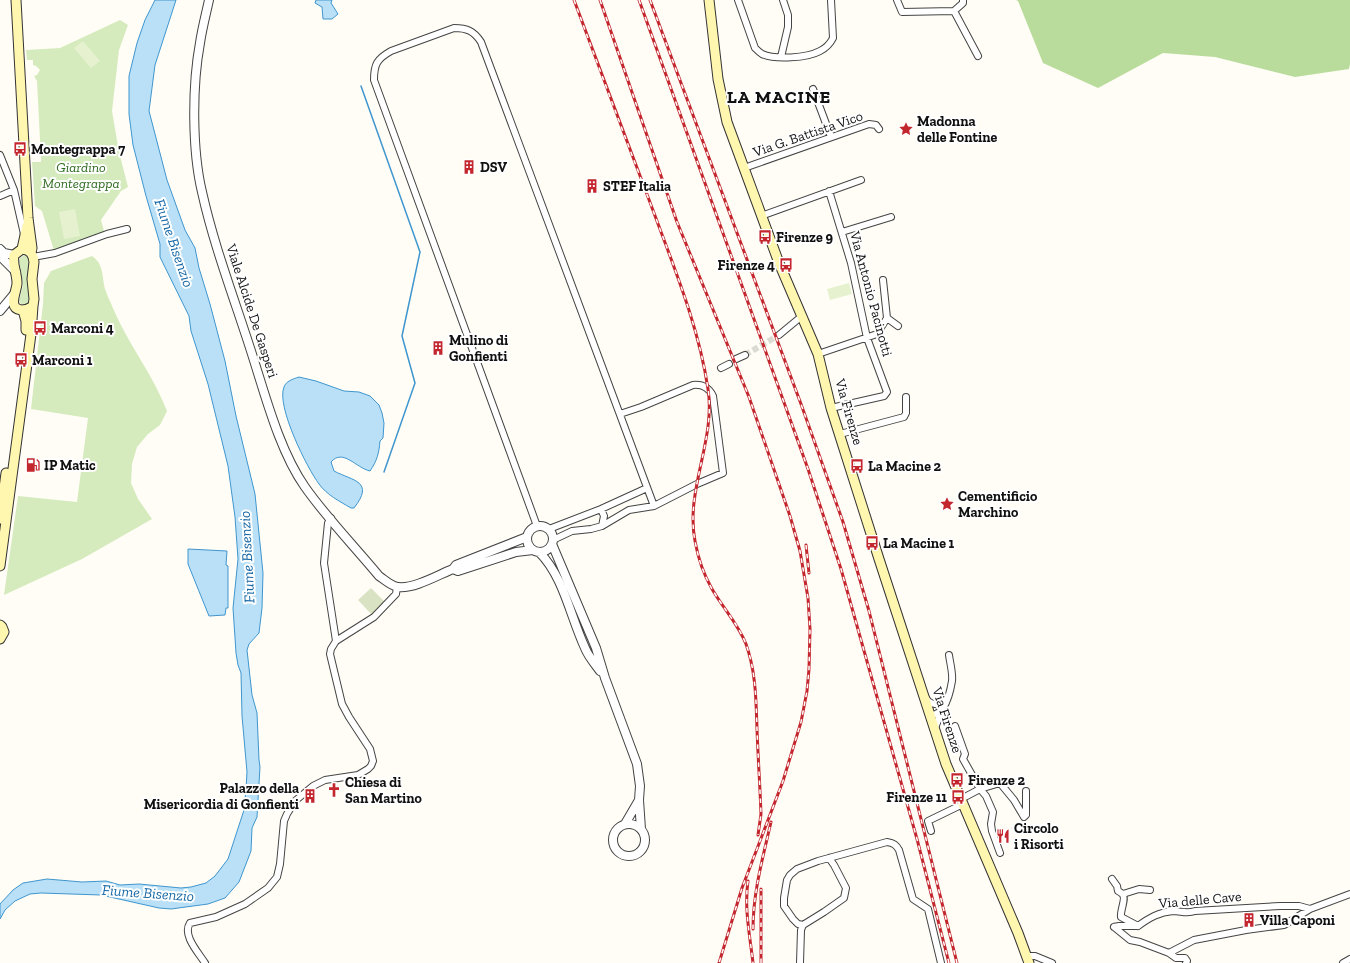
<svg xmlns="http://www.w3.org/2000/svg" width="1350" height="963" font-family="'Zilla Slab',serif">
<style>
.green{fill:#d5ebbd}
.forest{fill:#b9dc9c}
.cemetery{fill:#d9e3c4}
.pitch{fill:#e6f2cf}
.water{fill:#b9e0f7;stroke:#3f96cf}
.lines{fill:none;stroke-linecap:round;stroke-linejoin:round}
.stream{stroke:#3f96cf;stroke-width:1.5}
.minor-tunnel{stroke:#dbdad3;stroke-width:6;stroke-dasharray:6 3;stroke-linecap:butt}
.minor-casing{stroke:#444;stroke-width:8}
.tertiary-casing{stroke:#444;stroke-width:10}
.secondary-casing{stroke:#333;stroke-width:11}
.minor{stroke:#fff;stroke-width:6}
.tertiary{stroke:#fff;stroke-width:8}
.secondary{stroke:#fff6b0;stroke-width:9}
.rail-casing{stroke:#c4262e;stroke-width:3}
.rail{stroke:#fff;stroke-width:1.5;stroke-dasharray:4.5;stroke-linecap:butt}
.labels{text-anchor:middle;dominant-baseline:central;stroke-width:4;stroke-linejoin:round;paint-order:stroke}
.poi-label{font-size:14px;font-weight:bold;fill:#111;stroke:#fff;text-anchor:start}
.street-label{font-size:14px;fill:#111;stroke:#fff}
.park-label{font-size:14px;font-style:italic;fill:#2f6b1f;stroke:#fff}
.water-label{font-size:15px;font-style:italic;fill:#1768a6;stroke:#fff}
.district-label{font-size:18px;font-weight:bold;letter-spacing:1px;fill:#111;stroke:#fff}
</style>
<rect width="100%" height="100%" fill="#fffdf5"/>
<path class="green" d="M120,20l8,5 -9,25 -7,61 7,41 9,35 -7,4 -20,29 3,11 -50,20 -12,-40 -7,-5 -3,-44h9v-3l-4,-78 -3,-5 3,-1 3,-5 -4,-4 -3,-1v-5h-6l-1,-10 34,-2z
M24,255l4,2c3,5 0,13 -1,19 0,9 3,18 2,27l-3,1h-5l-2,-3 4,-16 -4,-24 1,-3z
M92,256c12,8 10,21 13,33 2,6 5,12 7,17 15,37 41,68 55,105l-7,14 -12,9 -11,13 -5,17 -1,19 7,16 14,20 -70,40 -78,36 14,-99 59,6 11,-84 -57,-9 12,-105 1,-21 7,-12z"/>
<path class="forest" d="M1016,0h334v64l-1,5 -54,8 -80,-20 -52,-4 -65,35 -55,-25 -25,-62z"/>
<path class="cemetery" d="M371,588l15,15 -14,12 -14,-15z"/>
<path class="pitch" d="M83,41l17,20 -9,7 -17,-20z
M75,209l5,27 -16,3 -5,-27z
M849,283l3,11 -22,6 -3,-11z"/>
<path class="water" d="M155,0h21l-21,65 -6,46 18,69 18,50 10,18 4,20 11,36 15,57 11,55 19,78 8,79 -1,35 -3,25 -10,11 -2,6 5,45 5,18 2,47 1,7 -3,50 -5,11 -1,23 -12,31 -14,16 -17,6 -37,5 -12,-1 -58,-13 -60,-2 -11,1 -15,7 -10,9 -5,9v-15l13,-14 10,-7 24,-4 35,3 24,-1 14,4 19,-1 42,4 10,-1 15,-4 9,-7 13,-17 16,-49 2,-21 1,-17 -5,-56 -1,-43 -3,-8 -2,-12 -3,-45 5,-49 -3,-42 -7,-51 -20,-82 -17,-53 -2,-15 -29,-59v-13l-14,-48 -13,-51 -4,-31v-38l8,-33 8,-23z
M316,0h16l-1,3 7,11 -6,5h-9l-1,-12 -7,-4z
M299,377l17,4 28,10 15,1 11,4 9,9 3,8 2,10 -1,15 -3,3c-1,12 -3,20 -10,30 -14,-3 -27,-23 -39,-9l3,9c19,10 41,10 20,37h-3c-12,-7 -24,-13 -32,-24 -12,-16 -43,-78 -35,-97 2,-6 9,-8 15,-10z
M188,549l39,2 -1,14 2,1v42h-2l-1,7 -16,1 -21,-52z"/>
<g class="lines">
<path class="stream" d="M361,86l59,166 -18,84 13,47 -31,89"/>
<path class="minor-tunnel" d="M745,355l34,-20"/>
<defs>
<path id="minor" d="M738,0l17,48c2,2 4,4 7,6 13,6 45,4 58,-3 6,-3 10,-7 13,-13l-2,-38
M897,0l5,12 52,-1 9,-8v-3
M954,11l24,45
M781,57l7,-30v-12l-5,-15
M813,89l18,48
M0,155l14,35 10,44
M744,168l125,-44 7,1 3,4
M829,191l22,72 16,75 20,54 -3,4 -53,12
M0,196l14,-6
M761,216l100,-36
M842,232l49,-15
M33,257l22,-4 52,-19 20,-5
M883,280l4,38
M779,335l23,-19
M818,354l59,-20 10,-16 11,8
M736,359l9,-4
M721,368l8,-4
M620,414l21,-7 52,-22c9,-1 16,3 20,11l10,77 -26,11 -43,22
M840,434l64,-17 2,-4v-16
M601,509l3,7 -2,10
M331,518l-3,5 -4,40 12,78
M537,526l-163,-446c0,-16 3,-21 17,-29l63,-23c13,0 20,3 27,14l173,464 -25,4 -27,16 -11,3 -19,2 -19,9
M549,529l52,-20 46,-21
M926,698c3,6 8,6 15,7l4,-6
M930,715c15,1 20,-22 22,-34 1,-8 -2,-18 -3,-26
M955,726l10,28 -2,5 17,30 6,7 7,16 -2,12 1,7 8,22
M934,730l8,-19
M961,799l19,-10 20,-6 14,17 10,17 2,-2v-24
M931,831l-3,-10 35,-17
M1112,879l5,7 1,5c2,1 4,2 5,4 3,4 -3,16 -2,22l17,9
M1123,894l16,-5 11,1
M803,925l21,-13 20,-14 2,-10 -12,-23 -5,-7
M1138,926c11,-8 21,-14 35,-15 8,0 14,3 22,0l85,-5h19l11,3
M1114,927l16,13 10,2 29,11 7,5h9l2,3 -1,2
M1114,927l5,-1h18
M1169,953l25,-13 52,-10 38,-5 26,-16 40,-15
M1027,956h8l17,7
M205,963c-7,-11 -23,-28 -15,-40l26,-6 29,-13 23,-16 9,-11 3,-13 4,-43 3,-7 8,-13 18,-15 12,-6 33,-5 10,-6 3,-3 2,-5 -3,-12 -21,-32 -7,-13 -12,-50 1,-5 5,-8 38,-24 22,-23 1,-7
M800,963l1,-33 2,-5 -5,-1 -5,-5 -9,-13v-8l3,-18 3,-5 7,-6 21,-8 69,-19c7,1 9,3 12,8l14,49 15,10 13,54
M1343,963l7,-4"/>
<path id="tertiary" d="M209,0c-3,14 -7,29 -9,43 -8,43 -8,107 2,149 12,54 32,106 49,159 14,43 28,99 54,136 21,30 50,60 74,89 6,4 12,10 19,11 16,2 40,-12 55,-18l3,-4 71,-28
M0,249l4,4 10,2
M0,256l16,16
M0,311l15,-18
M527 539a13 13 0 1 1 26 0a13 13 0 1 1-26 0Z
M552,544l44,104 9,30 32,86 3,22 -1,14 2,29
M539,552c25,25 31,64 46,96 3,8 10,16 15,23
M453,569l5,2 58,-19 17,-2
M625,824l14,-24
M613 840a16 16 0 1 1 32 0a16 16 0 1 1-32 0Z"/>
<path id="secondary" d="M16,0l12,218 4,30 -1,5
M709,0l9,79 9,43 52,141 39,91 13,54 48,151 67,205 72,169 11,30
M22,249l5,1 4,3 2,4 1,5 -2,17 2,20 -1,7c-4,3 -7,4 -12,4 -14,-2 -4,-19 -4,-27 0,-10 -5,-18 -3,-28z
M22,249l5,-23
M23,310l3,11v9
M0,519l6,-46
M0,566l31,-232 2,-28
M0,625l2,2 2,5 -4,7"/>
</defs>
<use href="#minor" class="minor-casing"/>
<use href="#tertiary" class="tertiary-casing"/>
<use href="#secondary" class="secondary-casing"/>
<use href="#minor" class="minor"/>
<use href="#tertiary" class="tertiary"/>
<use href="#secondary" class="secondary"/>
<defs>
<path id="rail" d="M574,0c26,71 53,142 80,213 21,57 45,115 54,176 8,51 -23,101 -13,152 3,17 9,34 17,48 11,19 26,35 34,55 10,28 10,56 11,85 1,28 3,57 4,85l-3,21
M600,0l77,222 72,175 41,119 10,35 8,47 2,31 -1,40 -2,22 -6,31 -18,59 -41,107 -23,75
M639,0l169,469 33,100 76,270 32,124
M650,0l151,404 42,118 26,89 88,352
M806,545l3,28
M748,881c-4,28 2,55 5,82
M753,929c0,-37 10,-72 18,-107
M761,963v-74"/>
</defs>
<use href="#rail" class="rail-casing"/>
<use href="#rail" class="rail"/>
</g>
<defs>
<symbol id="sight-bare" viewBox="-9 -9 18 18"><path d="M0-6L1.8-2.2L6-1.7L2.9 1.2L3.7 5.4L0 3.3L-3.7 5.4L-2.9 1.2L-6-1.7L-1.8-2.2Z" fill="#c4262e" stroke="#fff" stroke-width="2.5" paint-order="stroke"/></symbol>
<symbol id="bus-bare" viewBox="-9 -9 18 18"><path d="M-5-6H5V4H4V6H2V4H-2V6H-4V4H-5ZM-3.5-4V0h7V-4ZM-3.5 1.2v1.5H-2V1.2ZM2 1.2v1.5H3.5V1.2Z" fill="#c4262e" stroke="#fff" stroke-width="2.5" paint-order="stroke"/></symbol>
<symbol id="building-bare" viewBox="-9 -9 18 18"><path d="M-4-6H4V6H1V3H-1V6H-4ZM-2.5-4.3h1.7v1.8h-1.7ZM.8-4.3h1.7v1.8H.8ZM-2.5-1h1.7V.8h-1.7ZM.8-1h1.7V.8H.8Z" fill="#c4262e" stroke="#fff" stroke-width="2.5" paint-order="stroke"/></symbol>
<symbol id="fuel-bare" viewBox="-9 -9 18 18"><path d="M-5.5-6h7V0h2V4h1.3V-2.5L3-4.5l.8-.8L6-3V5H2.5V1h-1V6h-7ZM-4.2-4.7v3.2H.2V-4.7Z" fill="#c4262e" stroke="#fff" stroke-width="2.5" paint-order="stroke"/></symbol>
<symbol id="church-bare" viewBox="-9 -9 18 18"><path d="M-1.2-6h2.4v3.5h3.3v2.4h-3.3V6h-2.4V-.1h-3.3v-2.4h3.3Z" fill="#c4262e" stroke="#fff" stroke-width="2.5" paint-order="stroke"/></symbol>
<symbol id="restaurant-bare" viewBox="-9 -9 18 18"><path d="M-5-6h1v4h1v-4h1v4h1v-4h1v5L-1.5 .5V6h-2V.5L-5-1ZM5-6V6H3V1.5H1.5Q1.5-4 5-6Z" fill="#c4262e" stroke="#fff" stroke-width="2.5" paint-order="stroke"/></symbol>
</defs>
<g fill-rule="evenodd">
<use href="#sight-bare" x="896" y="119" width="20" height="20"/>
<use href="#bus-bare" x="10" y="139" width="20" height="20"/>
<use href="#building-bare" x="459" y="157" width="20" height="20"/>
<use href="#building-bare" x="582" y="176" width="20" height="20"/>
<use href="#bus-bare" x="755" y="227" width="20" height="20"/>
<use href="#bus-bare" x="776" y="255" width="20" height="20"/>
<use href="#bus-bare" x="30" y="318" width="20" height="20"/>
<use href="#building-bare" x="428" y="338" width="20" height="20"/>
<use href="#bus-bare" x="11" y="350" width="20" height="20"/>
<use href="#fuel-bare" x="23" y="455" width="20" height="20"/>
<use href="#bus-bare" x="847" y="456" width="20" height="20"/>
<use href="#sight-bare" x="937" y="494" width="20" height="20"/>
<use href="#bus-bare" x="862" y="533" width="20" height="20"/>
<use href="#bus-bare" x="947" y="770" width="20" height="20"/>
<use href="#church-bare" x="324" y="780" width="20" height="20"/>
<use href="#building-bare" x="300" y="786" width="20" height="20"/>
<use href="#bus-bare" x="948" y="787" width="20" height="20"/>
<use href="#restaurant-bare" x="993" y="826" width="20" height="20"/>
<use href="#building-bare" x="1239" y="910" width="20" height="20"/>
</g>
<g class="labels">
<g class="poi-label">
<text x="917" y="121">Madonna<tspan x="917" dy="16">delle Fontine</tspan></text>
<text x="31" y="149">Montegrappa 7</text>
<text x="480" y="167">DSV</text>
<text x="603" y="186">STEF Italia</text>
<text x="776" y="237">Firenze 9</text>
<text x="775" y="265" text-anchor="end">Firenze 4</text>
<text x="51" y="328">Marconi 4</text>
<text x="449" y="340">Mulino di<tspan x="449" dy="16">Gonfienti</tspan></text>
<text x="32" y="360">Marconi 1</text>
<text x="44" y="465">IP Matic</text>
<text x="868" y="466">La Macine 2</text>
<text x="958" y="496">Cementificio<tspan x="958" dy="16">Marchino</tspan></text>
<text x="883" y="543">La Macine 1</text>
<text x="968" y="780">Firenze 2</text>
<text x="345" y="782">Chiesa di<tspan x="345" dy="16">San Martino</tspan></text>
<text x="299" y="788" text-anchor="end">Palazzo della<tspan x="299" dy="16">Misericordia di Gonfienti</tspan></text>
<text x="947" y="797" text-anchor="end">Firenze 11</text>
<text x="1014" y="828">Circolo<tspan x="1014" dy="16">i Risorti</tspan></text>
<text x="1260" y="920">Villa Caponi</text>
</g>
<g class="street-label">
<text transform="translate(808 134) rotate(-19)">Via G. Battista Vico</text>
<text transform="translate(871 294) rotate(75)">Via Antonio Pacinotti</text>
<text transform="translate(252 311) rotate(72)">Viale Alcide De Gasperi</text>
<text transform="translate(849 412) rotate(74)">Via Firenze</text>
<text transform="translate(947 720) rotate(72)">Via Firenze</text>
<text transform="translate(1200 900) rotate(-5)">Via delle Cave</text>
</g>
<g class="park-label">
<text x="81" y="167">Giardino<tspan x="81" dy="16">Montegrappa</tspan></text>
</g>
<g class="water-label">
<text transform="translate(174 243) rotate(71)">Fiume Bisenzio</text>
<text transform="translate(247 557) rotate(-93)">Fiume Bisenzio</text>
<text transform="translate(148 893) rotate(4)">Fiume Bisenzio</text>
</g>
<g class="district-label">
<text x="779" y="97">LA MACINE</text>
</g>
</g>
</svg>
